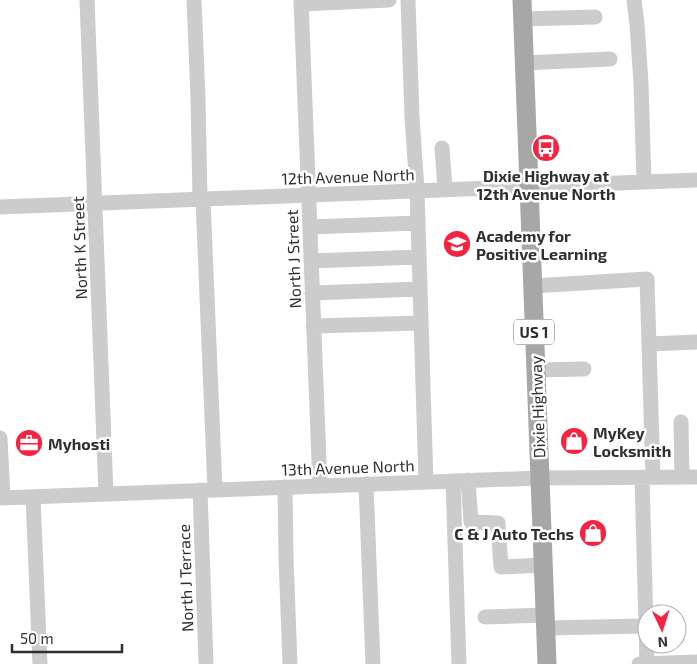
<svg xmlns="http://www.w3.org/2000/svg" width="697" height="664" font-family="'Exo 2',sans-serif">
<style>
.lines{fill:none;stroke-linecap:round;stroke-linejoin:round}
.minor{stroke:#ccc;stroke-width:15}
.major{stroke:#a7a7a7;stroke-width:19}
.labels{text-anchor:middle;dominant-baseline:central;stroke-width:5;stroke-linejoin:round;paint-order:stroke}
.shield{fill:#fff;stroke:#6d6d6d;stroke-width:1}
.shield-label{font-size:15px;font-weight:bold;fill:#2f2f2f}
.poi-label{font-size:16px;font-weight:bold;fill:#2f2f2f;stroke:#fff;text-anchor:start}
.street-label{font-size:16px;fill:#2f2f2f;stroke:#fff}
</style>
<rect width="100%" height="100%" fill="#fff"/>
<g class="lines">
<path class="minor" d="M87,0l19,494
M194,0l4,98 2,101
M301,0l19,486
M408,0l4,117 5,73 9,292
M634,0l3,24 4,59 3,99
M301,4l88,-4
M522,19l73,-2
M524,63l86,-4
M442,148l3,41
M203,199l12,291
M0,207l697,-27
M310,227l108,-4
M311,261l108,-4
M533,286l114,-7 6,198
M312,293l108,-4
M313,326l108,-3
M649,344l48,-2
M536,370l48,-1
M681,422l1,55
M0,438l3,60
M642,477l4,149
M468,480l3,42 27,1 3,44 42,-2
M453,481l6,183
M366,484l7,180
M285,487l1,71 4,106
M200,490l6,174
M33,497l7,167
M0,498l540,-20 157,-1
M485,617l60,-2
M545,628l101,-2 1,38
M639,664l58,-2"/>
<path class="major" d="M522,0l25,664"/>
</g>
<defs>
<symbol id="bus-disc" viewBox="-11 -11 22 22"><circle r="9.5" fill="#f72140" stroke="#fff"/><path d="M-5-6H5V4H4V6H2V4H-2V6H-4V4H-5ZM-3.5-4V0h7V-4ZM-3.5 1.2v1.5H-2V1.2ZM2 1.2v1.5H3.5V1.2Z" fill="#fff"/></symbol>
<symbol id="school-disc" viewBox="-11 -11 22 22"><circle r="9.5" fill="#f72140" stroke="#fff"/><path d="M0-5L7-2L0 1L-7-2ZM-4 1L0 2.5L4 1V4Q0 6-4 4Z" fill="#fff"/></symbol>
<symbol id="shop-disc" viewBox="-11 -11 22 22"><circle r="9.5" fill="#f72140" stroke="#fff"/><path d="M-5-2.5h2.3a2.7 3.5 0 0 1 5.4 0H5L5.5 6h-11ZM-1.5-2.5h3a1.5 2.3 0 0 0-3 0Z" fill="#fff"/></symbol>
<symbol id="office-disc" viewBox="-11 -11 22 22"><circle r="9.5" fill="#f72140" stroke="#fff"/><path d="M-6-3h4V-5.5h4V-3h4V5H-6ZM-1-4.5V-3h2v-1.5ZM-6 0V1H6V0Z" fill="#fff"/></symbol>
</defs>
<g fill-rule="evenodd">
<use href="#bus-disc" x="530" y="132" width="32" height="32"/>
<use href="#school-disc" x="441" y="228" width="32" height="32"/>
<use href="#shop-disc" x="558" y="425" width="32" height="32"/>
<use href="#office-disc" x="13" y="427" width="32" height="32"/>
<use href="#shop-disc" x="577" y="517" width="32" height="32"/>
</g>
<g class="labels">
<rect class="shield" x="514" y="319.5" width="40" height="25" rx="4"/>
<g class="shield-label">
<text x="534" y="332">US 1</text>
</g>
<g class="poi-label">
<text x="546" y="175" text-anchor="middle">Dixie Highway at<tspan x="546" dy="18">12th Avenue North</tspan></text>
<text x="476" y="235">Academy for<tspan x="476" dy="18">Positive Learning</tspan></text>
<text x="593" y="432">MyKey<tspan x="593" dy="18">Locksmith</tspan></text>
<text x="48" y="443">Myhosti</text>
<text x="574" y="533" text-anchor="end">C &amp; J Auto Techs</text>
</g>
<g class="street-label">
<text transform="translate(348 176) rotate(-2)">12th Avenue North</text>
<text transform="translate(79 248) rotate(-92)">North K Street</text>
<text transform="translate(293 259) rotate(-92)">North J Street</text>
<text transform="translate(537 407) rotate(-92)">Dixie Highway</text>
<text transform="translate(348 467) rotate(-2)">13th Avenue North</text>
<text transform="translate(185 578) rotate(-92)">North J Terrace</text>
</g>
</g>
<g transform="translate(662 629) rotate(176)"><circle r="24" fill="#ffffff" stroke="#acacac"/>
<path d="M0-4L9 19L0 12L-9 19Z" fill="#f72140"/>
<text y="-8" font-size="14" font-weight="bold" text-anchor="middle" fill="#2f2f2f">N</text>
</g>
<path d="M12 644v8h110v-8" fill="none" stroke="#2f2f2f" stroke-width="2.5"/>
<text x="20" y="644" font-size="15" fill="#2f2f2f" stroke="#ffffff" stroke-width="4" paint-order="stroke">50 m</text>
</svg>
